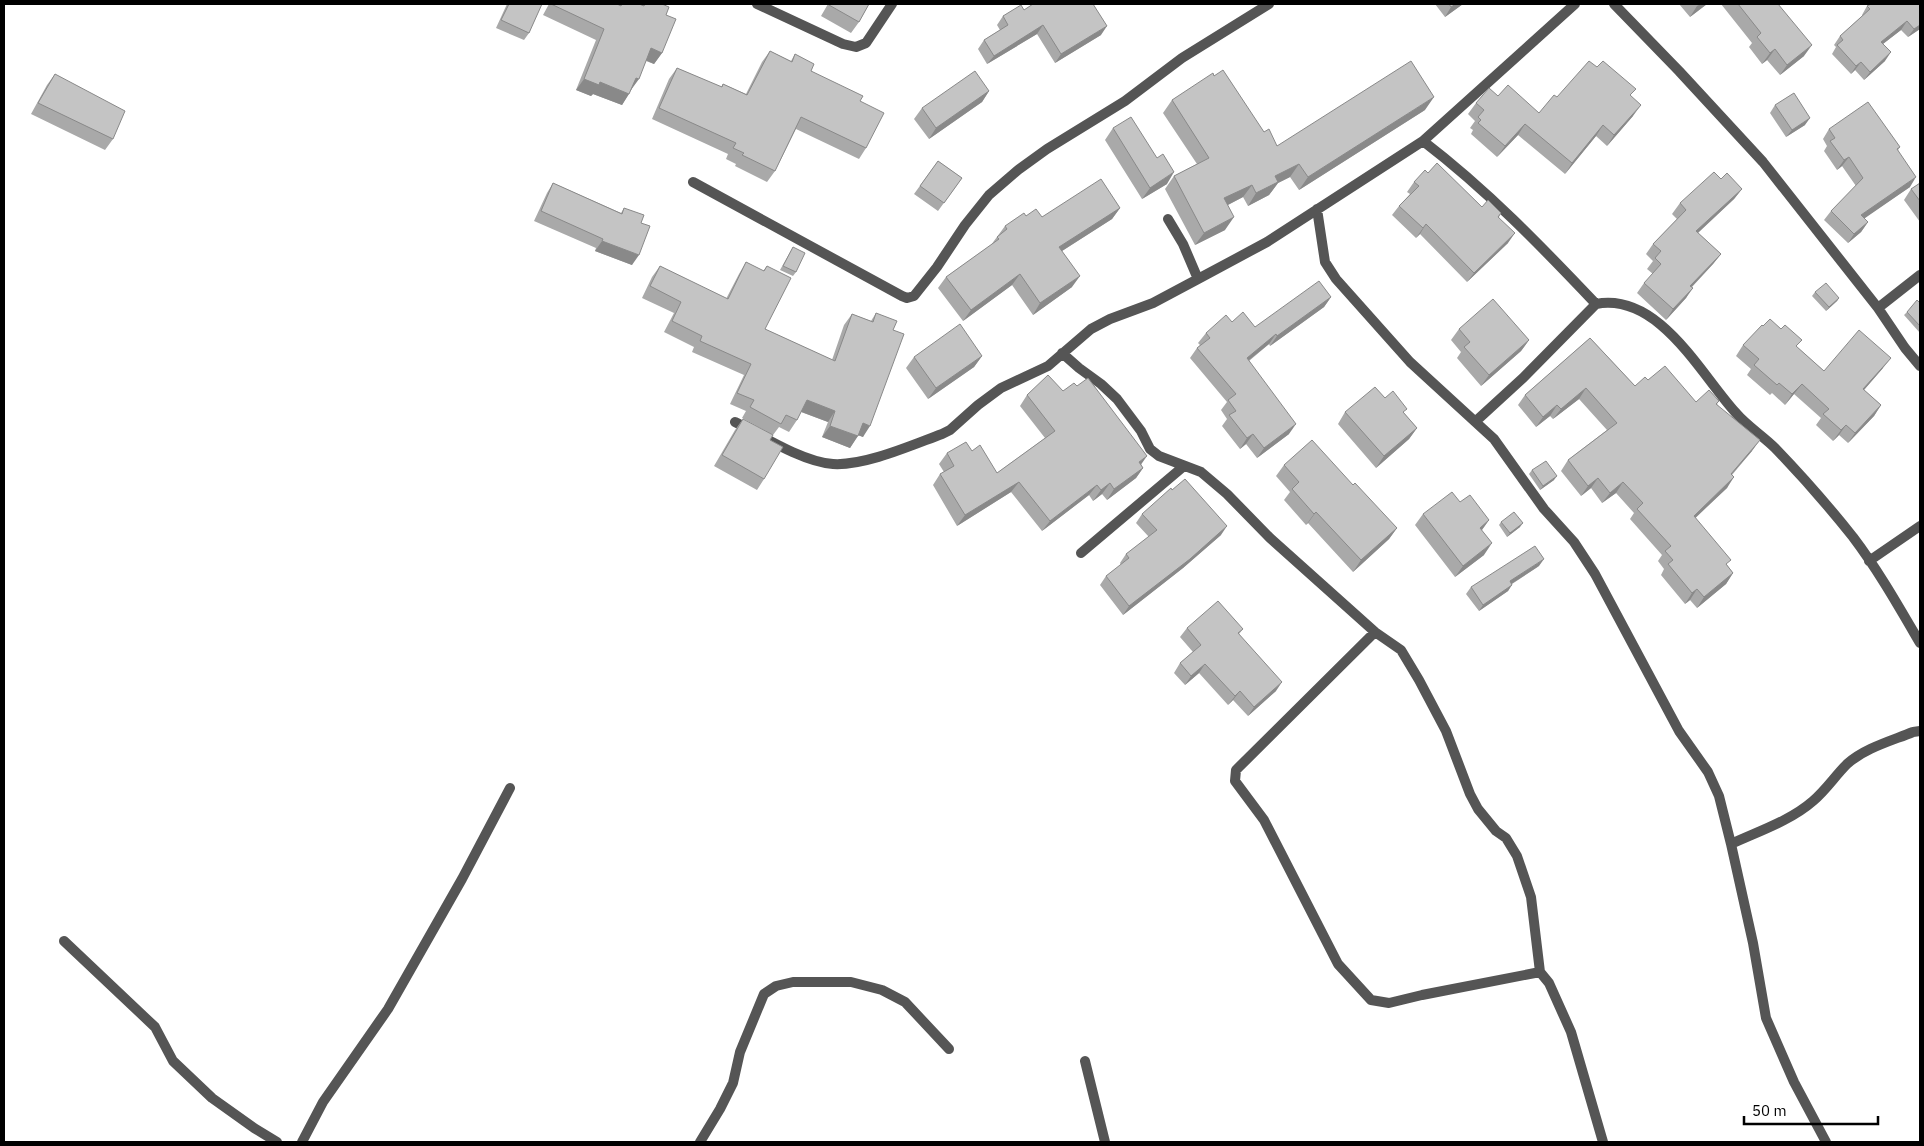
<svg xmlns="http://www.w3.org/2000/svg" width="1924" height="1146" font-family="'IBM Plex Sans',sans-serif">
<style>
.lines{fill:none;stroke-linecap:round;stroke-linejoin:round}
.minor{stroke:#555;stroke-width:10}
.wall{fill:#a9a9a9}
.shaded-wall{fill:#898989}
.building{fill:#c4c4c4;stroke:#898989}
</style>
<rect width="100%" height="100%" fill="#fff"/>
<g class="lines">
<path class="minor" d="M757,4l86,40 13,3 10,-4 26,-39
M1614,4l65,67 84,91 115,146 27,40 15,18
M1423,141c64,49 118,105 173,163
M693,182l209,114 5,2 7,-2 23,-29 28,-42 24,-30 29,-25 29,-21 78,-48 57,-43 87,-54
M1317,209l8,53 11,17 74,83 84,77 50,70 30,33 21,32 84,157 29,41 11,24 12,48 22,99 13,75 28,64 32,60
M1198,279l69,-37 156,-101 152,-137
M1878,308l42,-33
M1062,353l17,15 22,16 16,15 24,32 9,18 9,7 42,16 26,22 43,44 105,94 26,18 18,30 27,51 24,63 8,15 18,22 10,7 11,18 14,41 9,75 9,11 22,49 32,110
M1476,421l47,-43 73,-74c63,-12 105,71 140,109 11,13 27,23 39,35 26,27 55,60 78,89 25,33 46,70 67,106
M735,422c27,14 68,40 98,42 32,2 79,-19 109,-30l8,-4 28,-25 23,-17 47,-22 43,-37 19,-10 43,-16 45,-24 -15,-35 -15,-25
M1081,553l103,-87
M1869,561l51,-35
M1375,632l-139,138 -1,11 29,39 74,144 33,36 18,3 33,-8 118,-23
M1731,844c28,-13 59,-23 82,-43 13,-11 22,-25 34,-37 18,-16 44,-23 66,-32l7,-1
M64,941l91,86 18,34 39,37 42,30 23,14
M1085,1061l20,81
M302,1142l21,-40 65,-93 74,-130 48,-91
M700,1142l20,-33 13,-26 7,-31 24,-58 12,-8 17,-4h58l31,8 23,12 44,47"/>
</g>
<path class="wall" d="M507,4h34l-12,29 -5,7 -28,-12z
M549,4h68l3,1 1,-1h18l3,1 1,-1h19l4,11 -4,38 -8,11 -8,-3 -15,29 -9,15 -29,-11 -2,2 -15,-6 20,-50 -53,-25z
M828,4h41l-10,18 -8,11 -30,-17z
M1435,4h28l-18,13z
M1679,4h28l-17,13z
M1721,4h57l26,52 -24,19 -13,-15 -5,4 -13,-17 3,-4z
M1920,4v25l-12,8 -7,-7 -18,14 2,17 -21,19 -9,-10 -4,4 -19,-20 4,-7 -2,-2 6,-9 22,-20v-1l5,-9z
M1024,10l77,25 -46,28 -18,-29 -50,30 -9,-15 6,-9 16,-10 -3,-5 6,-9z
M770,51l21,10 4,-7 16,17 49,30 6,47 -7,11 -63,-30 -21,42 -8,11 -32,-16 1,-2 -10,-5 2,-5 -76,-35 17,-40 8,-11 44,19 2,-3 23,10 16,-32z
M55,74l58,65 -8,11 -74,-36 16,-29z
M1214,76l50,56 13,14 148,-36 -126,80 -9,-13 -12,6 -9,12 -21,11 -5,-9 -15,8 -3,25 -30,15 -30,-56 9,-13 23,-12 -34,-51 9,-13z
M989,91l-7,11 -53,37 -15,-20 8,-11z
M1498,96l41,17 18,-16 74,-1 2,20 -26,30 -11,-10 -31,38 -47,-39 -21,22 -26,-23 2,-4 -3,-2 5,-7 -7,-7 8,-11z
M1775,105l30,20 -19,12 -16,-24z
M1113,128l54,56 -25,15 -37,-59z
M1829,129l71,18 -2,3 12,37 -46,31 4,4 -7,10 -13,11 -24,-23 7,-9 25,-25 -14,-20 -5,4 -13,-19 3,-5 -4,-7z
M938,161l24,17 -24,33 -24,-17z
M1428,173l54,34 19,6 -2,4 9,26 -41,39 -47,-48 -4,4 -24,-23 7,-9 11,-12 -3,-2 7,-10z
M1721,179l21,10 -8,10 -36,34 23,21 -8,10 -21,23 -6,11 -20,22 -29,-27 7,-10 9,-9 -6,-5 6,-8 -7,-7 7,-10 24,-25 -5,-5 8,-11z
M553,183l68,30 3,-5 17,15 -9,42 -37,-14 1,-3 -62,-27 13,-28z
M1920,183v39l-16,-22 7,-11z
M1120,208l-8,11 -50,32 10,36 -39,28 -21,-30 -49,36 -25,-33 8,-11 45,-32 14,-19 21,-10 16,1z
M793,247l3,25 -3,4 -13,-6z
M746,262l17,9 4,-5 -2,63 67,31 12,-35 8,-11 19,7 5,-8 17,17 -30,107 -5,-2 -8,13 -28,-11 6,-15 -27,-10 -4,8 -8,12 -10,-5 -6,8 -31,-17 4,-7 -16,-7 14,-29 -52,-23 2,-5 -30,-15 10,-19 -32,-15 10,-21 8,-11 66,33 13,-25z
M1815,292l24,6 -2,3 -11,10 -14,-15z
M1331,297l-7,10 -54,39 -1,-2 -20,17 40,73 -32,24 -11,-14 -6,5 -18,-23 5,-7 -6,-9 6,-8 -37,-44 7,-10 3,-3 -2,-2 8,-10 26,-11 23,5z
M1920,303v30l-16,-18 3,-3z
M1763,326l34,21 27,24 59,-3 -19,22 17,15 -7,11 -26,27 -9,-8 -6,6 -17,-16 5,-7 -27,-24 -9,11 -13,-12 -2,2 -23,-20 4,-6 -15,-13 7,-11z
M1459,329l70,11 -8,11 -40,35 -24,-28 4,-6 -10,-12z
M1590,338l45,48 13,-6 48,22 23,-1 -2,3 35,47 -20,24 -5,13 -32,29 32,48 6,8 -7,11 -29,24 -7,-8 -5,4 -24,-29 3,-6 -6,-8 4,-6 -32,-36 4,-6 -18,-20 -14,10 -11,-15 -10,8 -20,-25 7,-11 39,-30 -28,-31 -26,20 -3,-3 -14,11 -18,-22 7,-10z
M982,356l-8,11 -46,32 -22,-31 8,-11z
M1063,391l78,73 2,4 -7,10 -29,22 -5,-6 -9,7 -4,-6 -47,36 -31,-39 -54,34 -24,-41 7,-11 4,-2 -5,-8 8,-11 25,-2 25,22 48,-35 -25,-32 7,-11z
M1385,398l19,15 13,15 -8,11 -33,29 -38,-44 7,-12z
M743,419l27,21 -6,39 -7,11 -43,-24 21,-36z
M1284,465l69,20 44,43 -8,11 -36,33 -45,-49 -2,2 -22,-25 6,-8 -14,-16z
M1532,470l22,10 -14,10 -11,-16z
M1460,502l29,18 -7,10 2,25 -29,22 -40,-52 8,-11z
M1142,514l79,21 -38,33 -60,47 -23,-30 6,-9 15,-11 -1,-2 6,-9 23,-17 -13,-14z
M1501,522l19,5 -13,10 -8,-12z
M1539,566l-27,18 -4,7 -29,20 -13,-17 5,-7z
M1187,628l56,1 -4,5 37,57 -28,25 -15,-16 -5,5 -29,-32 -14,12 -11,-12 6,-10 13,-11 -13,-15z"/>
<path class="shaded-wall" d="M1456,4h7l-18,13 6,-10z
M1701,4h6l-17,13 7,-11z
M1907,21l-6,9 -26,20 6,-8z
M1043,25l-6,9 -50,30 7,-8z
M1920,25v4l-12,8 6,-8z
M1107,26l-6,9 -46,28 6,-9z
M1812,45l-8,11 -24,19 7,-10z
M651,48l11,5 -8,11 -11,-5z
M1775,49l-8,11 -5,4 8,-11z
M1891,52l-6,9 -21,19 6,-8z
M1861,62l-6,8 -4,4 5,-8z
M636,78l3,1 -8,11 -3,-1z
M584,79l16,3 29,12 -7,11 -29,-11 -2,2 -15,-6z
M989,91l-7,11 -53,37 7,-11z
M1434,97l-9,13 -126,80 9,-13z
M1641,105l-8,11 -26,30 7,-11z
M1810,118l-5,7 -19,12 6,-7z
M1525,124l-7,11 -21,22 8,-11z
M1603,125l-7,11 -31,38 7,-11z
M1849,157l-7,9 -5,4 7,-10z
M1299,164l-9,13 -12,6 -9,12 -21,11 8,-13 19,-17z
M1174,172l-7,12 -25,15 8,-11z
M1916,177l-6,10 -55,38 6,-10z
M1252,185l-9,12 -27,14 8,-13z
M1742,189l-8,10 -45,42 7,-10z
M1120,208l-8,11 -61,39 8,-11z
M1234,217l-9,13 -30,15 9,-12z
M1868,222l-7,10 -13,11 6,-9z
M1426,224l-6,10 -4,4 7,-10z
M1515,233l-7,10 -41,39 7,-9z
M602,241l37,14 -7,10 -37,-14z
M1721,254l-8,10 -30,32 7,-10z
M1020,274l-8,11 -49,36 8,-11z
M1080,276l-8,11 -39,28 7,-12z
M1693,288l-7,10 -20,22 7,-11z
M1331,297l-7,10 -54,39 7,-10z
M1839,298l-2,3 -11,10 3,-4z
M1276,334l-7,10 -30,24 8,-10z
M1529,340l-8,11 -40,35 8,-11z
M982,356l-8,11 -46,32 8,-11z
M1891,358l-8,10 -27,31 7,-10z
M1802,384l-8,10 -9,11 7,-11z
M1586,388l-7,11 -26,20 8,-10z
M807,400l28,11 -7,11 -29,-11z
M1557,405l-7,11 -14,11 7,-10z
M1881,405l-7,11 -26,27 7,-10z
M863,423l7,3 -7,11 -8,-3z
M1296,424l-7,10 -32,24 7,-10z
M1846,425l-7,10 -6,6 8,-11z
M830,426l28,10 -8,12 -28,-11z
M1417,428l-8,11 -33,29 8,-12z
M1253,434l-7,10 -6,5 7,-11z
M1760,440l-8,11 -29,33 8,-10z
M1147,456l-7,10 -1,-4z
M1143,468l-7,10 -29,22 7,-11z
M1557,476l-3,4 -14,10 3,-4z
M1734,477l-7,11 -40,38 7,-10z
M1598,478l-7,10 -10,8 7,-10z
M1019,482l-8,10 -54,34 8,-11z
M1623,482l-7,11 -14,10 8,-10z
M1110,483l-8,11 -9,7 8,-11z
M1097,485l-8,10 -47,36 8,-10z
M1316,512l-8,11 -2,2 8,-11z
M1489,520l-8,11 -1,-3z
M1523,523l-3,4 -13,10 3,-4z
M1227,526l-6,9 -38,33 -60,47 6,-9z
M1397,528l-8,11 -36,33 8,-12z
M1492,543l-8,12 -29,22 8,-11z
M1544,559l-5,7 -34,22 5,-7z
M1733,573l-7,11 -29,24 7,-11z
M1512,585l-4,6 -29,20 4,-6z
M1697,589l-7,11 -5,4 7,-11z
M1205,664l-6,9 -14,12 6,-9z
M1282,682l-6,9 -28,25 6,-9z
M1240,691l-7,9 -5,5 7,-9z"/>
<path class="building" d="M509,4h33l-13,29 -28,-13z
M551,4h66l4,2 1,-2h17l5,2 1,-2h17l7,3 -3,8 10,4 -14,34 -11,-5 -12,31 -3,-1 -7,16 -29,-12 -1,3 -15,-6 20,-50z
M829,4h40l-10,18 -30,-17z
M1033,4h60l14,22 -46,28 -18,-29 -49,31 -10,-16 24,-15 -5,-9 18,-11 3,5z
M1449,4h7l-5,3z
M1738,4h40l34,41 -25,20 -12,-16 -5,4 -13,-16 4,-4z
M1871,4h49v21l-6,4 -7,-8 -26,21 10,10 -21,20 -9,-10 -5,4 -19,-21 6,-5 -3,-4 30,-27 -3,-3z
M770,51l22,11 3,-8 19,10 -3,7 52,25 -3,5 24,12 -18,35 -65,-31 -26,54 -33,-16 2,-2 -11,-5 3,-5 -77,-35 18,-40 45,19 1,-3 24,11z
M1411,61l23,36 -126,80 -9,-13 -24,12 3,6 -22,11 -4,-8 -28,13 10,19 -30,16 -30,-57 35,-18 -37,-58 41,-27 1,3 9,-6 41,62 5,-3 8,17z
M1589,61l8,6 6,-6 33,28 -6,6 11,10 -27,30 -11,-10 -31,38 -47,-39 -20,22 -27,-23 3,-3 -3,-3 6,-7 -8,-7 13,-15 9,8 10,-11 31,28 15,-18 3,2z
M975,71l14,20 -53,37 -14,-20z
M55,74l70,37 -12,28 -75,-36z
M1794,93l16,25 -18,12 -17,-25z
M1868,102l32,45 -3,2 19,28 -55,38 7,7 -14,12 -23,-23 32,-33 -14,-21 -5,3 -14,-19 5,-3 -6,-9z
M1131,117l26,41 6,-4 11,18 -24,16 -37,-60z
M938,161l24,17 -18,25 -24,-17z
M1437,163l45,44 6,-7 13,13 -3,4 17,16 -41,40 -48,-49 -3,4 -24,-22 20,-20 -5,-4 11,-12 3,3z
M1714,172l7,7 6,-6 15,16 -46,42 25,23 -31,32 3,2 -20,21 -29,-26 17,-19 -6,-6 6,-7 -8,-7 33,-34 -6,-7z
M1101,179l19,29 -61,39 21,29 -40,27 -20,-29 -49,36 -25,-33 53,-38 -2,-2 10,-8 -2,-3 19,-13 2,3 10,-7 6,8z
M553,183l69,31 2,-6 20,7 -3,8 9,3 -11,29 -37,-14 1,-2 -62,-28z
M1920,183v18l-9,-12z
M793,247l12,6 -9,19 -13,-6z
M746,262l18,9 3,-5 24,12 -26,51 70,32 17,-47 21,8 3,-9 21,8 -4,9 11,4 -34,92 -7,-3 -5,13 -28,-10 5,-15 -28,-11 -10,20 -11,-5 -5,9 -31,-17 4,-7 -17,-7 14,-29 -51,-23 2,-5 -30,-15 9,-19 -31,-16 10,-20 68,33z
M1319,281l12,16 -54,39 -1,-2 -29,24 49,66 -32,24 -11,-14 -6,4 -18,-23 7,-4 -8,-11 8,-6 -39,-46 13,-10 -4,-5 20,-18 6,7 11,-10 12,15z
M1826,283l13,15 -10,9 -14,-15z
M1493,299l36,41 -40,35 -25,-28 6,-5 -11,-13z
M1917,300l3,3v23l-13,-14z
M1770,319l11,10 4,-4 17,15 -6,6 28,25 35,-41 32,28 -28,31 18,16 -26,28 -9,-8 -5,5 -18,-16 6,-5 -27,-25 -10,10 -13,-11 -2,2 -23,-20 5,-6 -16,-14 19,-20 1,1z
M960,324l22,32 -46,32 -22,-31z
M1590,338l45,48 10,-9 3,3 17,-14 31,36 13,-12 10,11 -3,3 44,36 -29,34 3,3 -40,39 37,44 -5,4 7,9 -29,24 -7,-8 -5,4 -24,-29 5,-4 -8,-9 6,-5 -34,-37 6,-6 -20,-21 -13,11 -12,-15 -10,8 -20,-26 49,-37 -31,-35 -25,21 -4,-4 -14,12 -18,-22z
M1048,375l15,16 11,-8 3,3 11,-8 59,78 -8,6 4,6 -29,21 -4,-6 -9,7 -4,-5 -47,36 -31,-39 -54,33 -25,-41 14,-8 -7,-13 19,-11 6,9 8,-6 17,28 58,-42 -28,-36z
M1375,387l10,11 8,-7 14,18 -4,3 14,16 -33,28 -39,-44z
M743,419l30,16 -3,5 13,7 -19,32 -42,-24z
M1312,440l41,45 2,-2 42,45 -36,32 -45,-48 -2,2 -22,-25 7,-7 -15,-17z
M1546,461l11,15 -14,10 -11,-16z
M1185,479l42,47 -37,33 -61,47 -23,-30 23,-18 -3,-4 31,-24 -15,-16 29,-26 1,2z
M1452,492l8,10 10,-7 19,25 -9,8 12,15 -29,23 -40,-52z
M1514,512l9,11 -13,10 -9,-11z
M1535,546l9,13 -34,22 2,4 -29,20 -12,-18z
M1218,601l25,28 -5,4 44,49 -28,25 -14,-16 -5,5 -30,-32 -14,12 -11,-13 21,-18 -14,-17z"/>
<rect width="1924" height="1146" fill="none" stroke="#000000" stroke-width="10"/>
<path d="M1744 1116v8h134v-8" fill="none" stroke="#000000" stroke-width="2.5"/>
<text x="1752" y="1116" font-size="15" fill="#000000" stroke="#ffffff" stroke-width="4" paint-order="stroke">50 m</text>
</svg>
